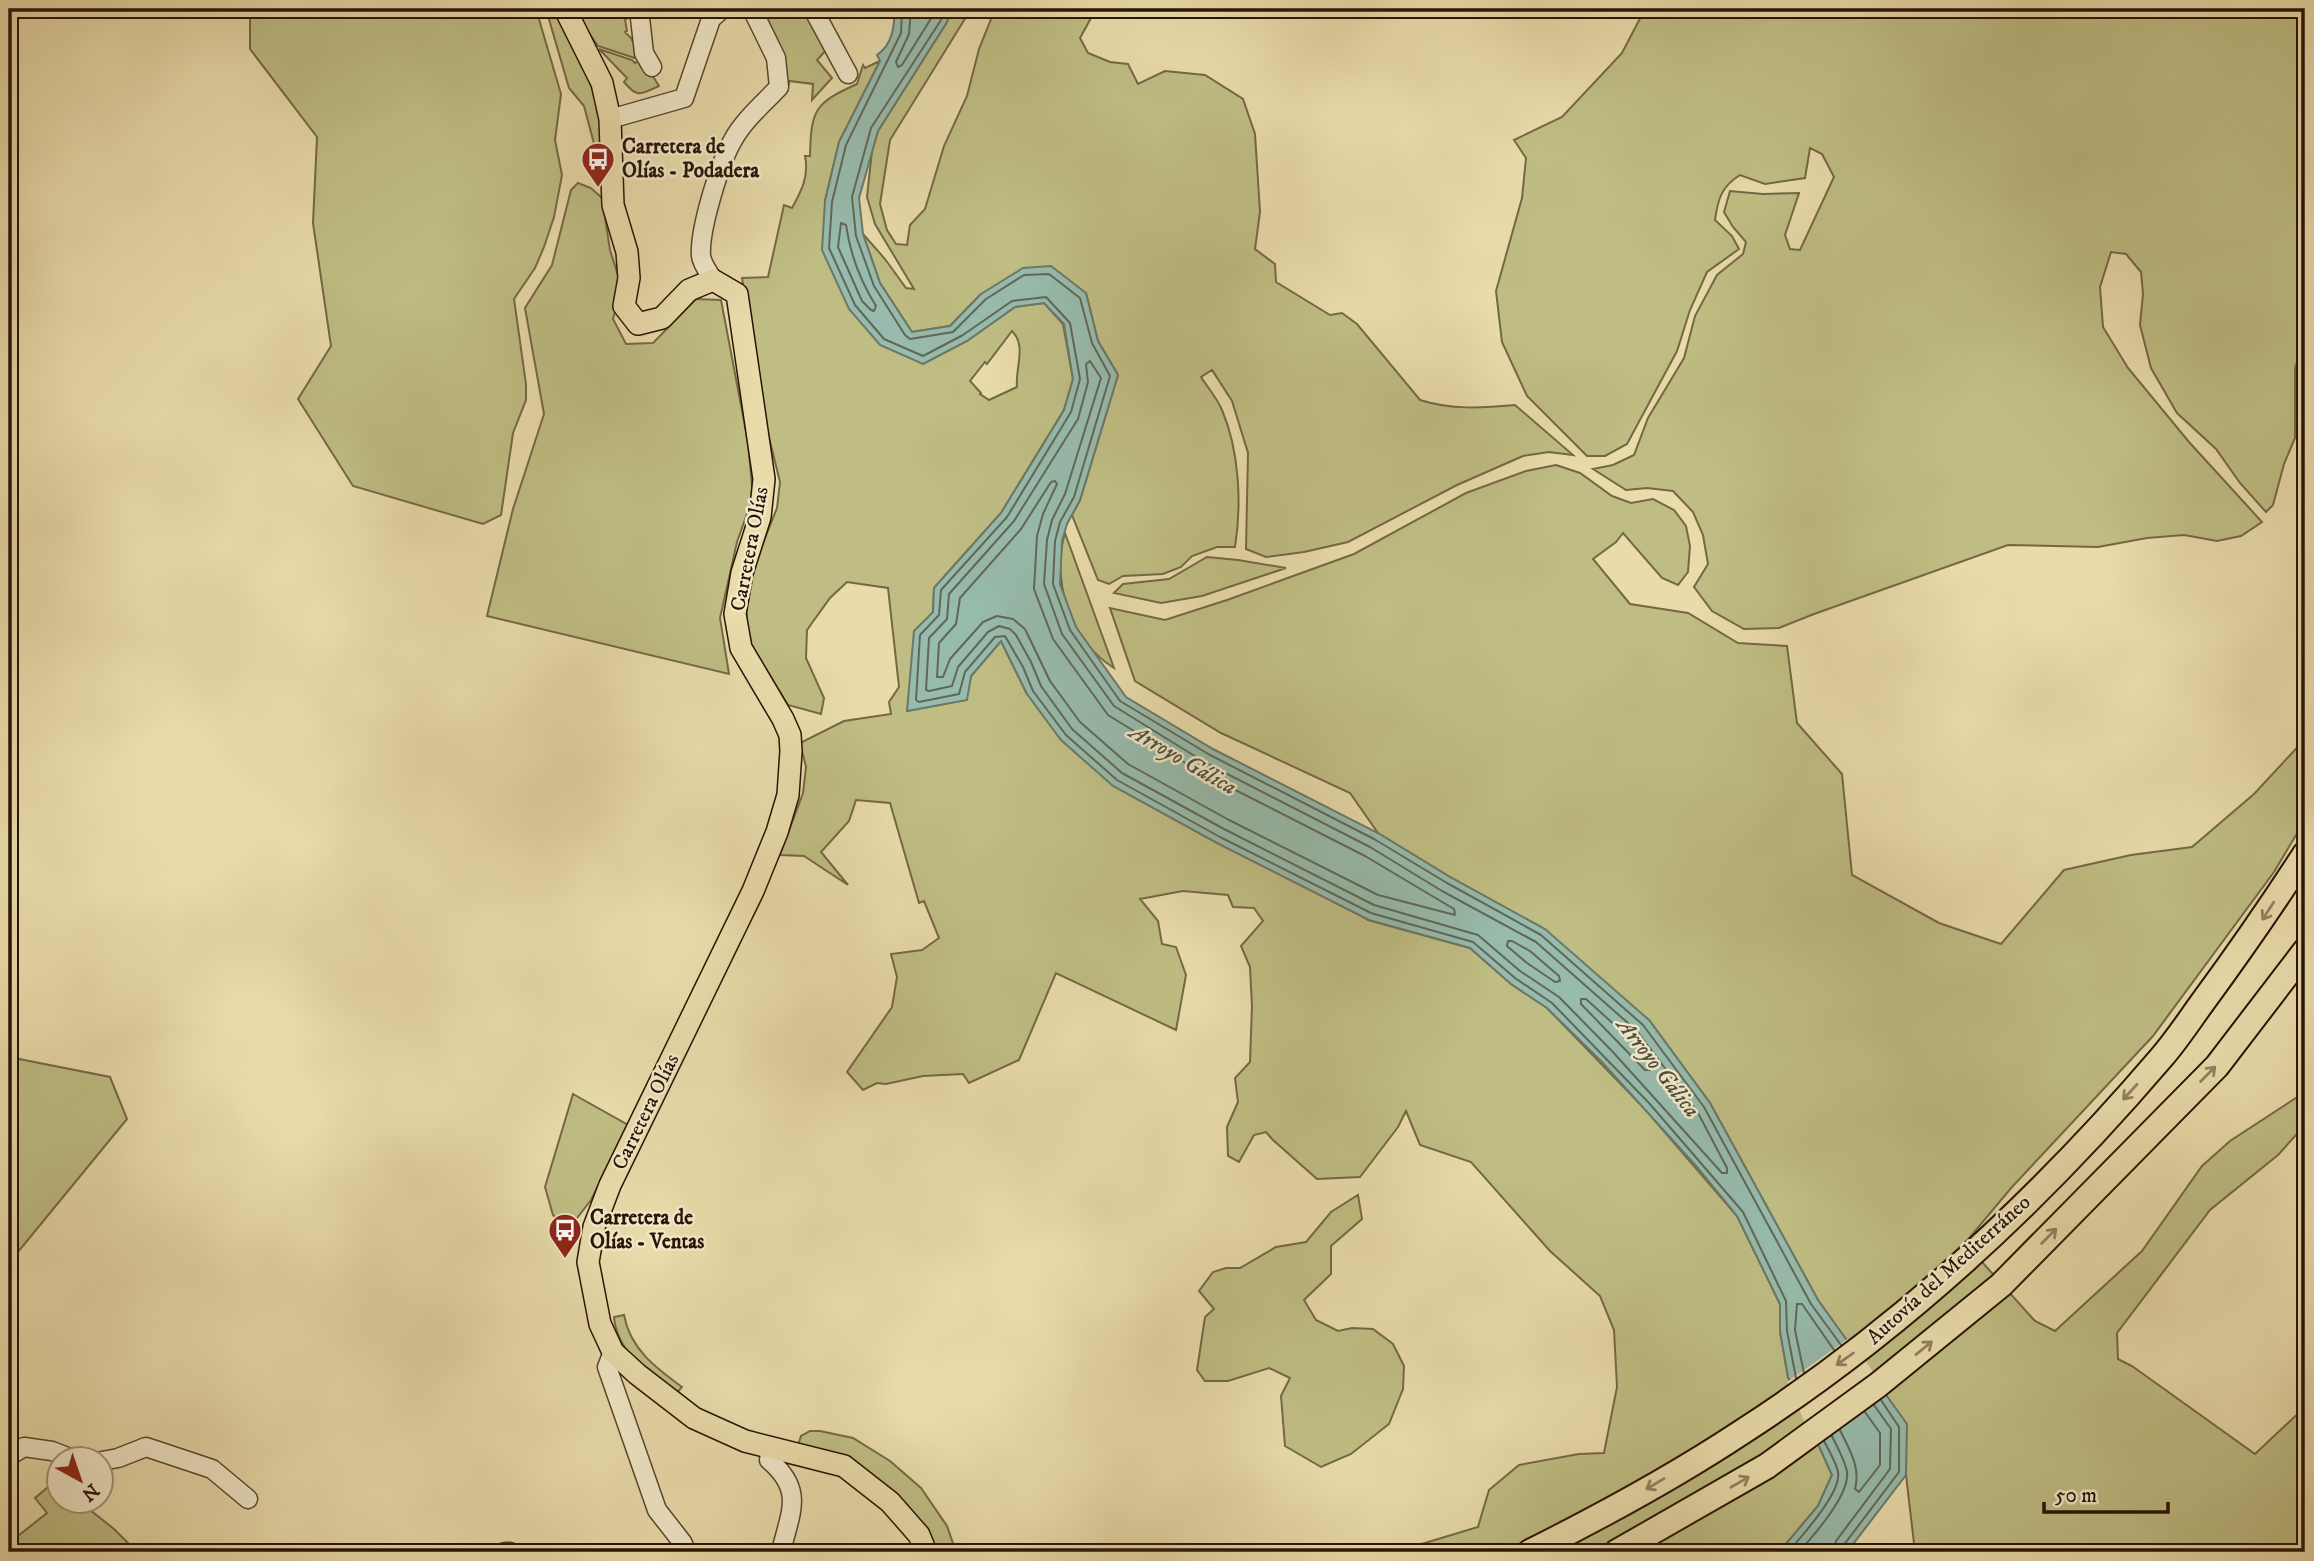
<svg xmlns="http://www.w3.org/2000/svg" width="2314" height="1561" font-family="'IM FELL DW Pica',serif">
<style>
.green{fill:#bfbd83;stroke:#746844;stroke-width:2;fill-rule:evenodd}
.water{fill:#97bbac;stroke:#6b786a;stroke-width:2}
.pier{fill:#e9dbaa}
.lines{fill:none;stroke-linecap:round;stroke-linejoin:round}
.shore{stroke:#606759;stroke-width:2}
.minor-casing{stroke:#59452f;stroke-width:21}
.major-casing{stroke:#291306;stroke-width:24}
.highway-casing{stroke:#291306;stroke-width:28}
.minor{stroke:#f1e8c8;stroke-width:18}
.major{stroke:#e9dbaa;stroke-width:21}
.highway{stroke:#e9dbaa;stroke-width:24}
.oneway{stroke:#938160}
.labels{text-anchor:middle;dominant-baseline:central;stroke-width:5;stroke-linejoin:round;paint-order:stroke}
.poi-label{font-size:21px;font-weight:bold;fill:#291306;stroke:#f1e8c8;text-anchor:start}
.street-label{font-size:21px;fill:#291306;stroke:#f1e8c8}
.water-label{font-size:23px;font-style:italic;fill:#504e40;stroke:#f1e8c8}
</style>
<rect width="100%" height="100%" fill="#e9dbaa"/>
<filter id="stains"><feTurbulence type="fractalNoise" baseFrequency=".00286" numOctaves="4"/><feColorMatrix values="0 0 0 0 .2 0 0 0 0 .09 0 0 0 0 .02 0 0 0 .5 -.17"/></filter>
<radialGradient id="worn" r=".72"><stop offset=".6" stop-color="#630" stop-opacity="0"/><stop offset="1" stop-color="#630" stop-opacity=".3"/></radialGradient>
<path class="green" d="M250,9h286l25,85 -6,46 7,35 -8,42 -10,30 -9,21 -21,31 12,85v16l-13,33 -12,82 -18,9 -130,-38 -55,-87 33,-53 -18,-123 4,-86 -67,-88z
M546,9h9l29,56 17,49 1,36 -6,1 -12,-45 -15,-18z
M572,9h56l1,9 -4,1 2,12 -2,1 6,6 8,16 -4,4 -37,-12z
M759,9h49l19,40 -10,11 15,18 -20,22 1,-16 -24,-3v3l-4,-1c6,-26 -14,-52 -26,-74z
M950,9h21l-81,131 -10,64 7,26 9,14 11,1 3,-20 15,-16 19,-63 23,-50 12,-47 12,-30v-10h105l-16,29 8,15 22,9 18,2 10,20 27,-13 40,4 38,24 12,35 5,78 -5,37 20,15 1,18 54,33 12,-2 15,11 63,76c31,10 63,8 95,5l58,50 -24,-3 -26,4 -66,29 -109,57 -44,10 -38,5 -20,-8 2,-96 -16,-52 -20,-31 -11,7c7,11 16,21 21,33 17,40 20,93 13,137h-18l-25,9 -11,11 -18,7 -40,2 -14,8 -11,-4 -26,-65 8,-15 38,-125 -20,-34 -12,-48 -105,1 -31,32 -38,6 -32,-49 -17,-49 22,25 21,29 8,1 -39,-65 -8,-27 5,-46 6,-20 69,-109z
M1645,9h660v329l-10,30v70l-11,26 -11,41 -7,7 -26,-29 -24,-34 -39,-36 -26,-45 -11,-43 3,-31 -2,-22 -15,-18 -15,-2 -11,35 3,40 25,41 61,74 73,80 -21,14 -24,5 -33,-6 -37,3 -49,9 -90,-2 -194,69 -35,14 -35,1 -32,-18 -18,-24 14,-23 -5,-29 -10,-23 -20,-21 -26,-3 -21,2 -33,-21 20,-4 21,-10 14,-37 36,-60 11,-42 22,-41 26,-21 3,-12 -13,-15 -9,-15 6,-21 33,3 36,-1 -14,42 5,14 10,1 34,-73 -12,-23 -12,-6 -5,30 -40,6 -25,-9c-19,12 -22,24 -25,45l17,16 7,13 -32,23 -17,38 -13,41 -50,93 -22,12h-18l-60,-60 -25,-54 -6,-51 26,-93 4,-40 -12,-18 48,-23 60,-64z
M599,49l33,11 3,3 7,-4 17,27c-18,8 -21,13 -35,-4l3,-4z
M880,61l-41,81 -14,59 98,163 44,-23 48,-34 29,-4 19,21 10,55 -9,31 -63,103 -67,75 -1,24 -26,99 59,-11 5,-24 30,-35 26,53 341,226 102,28 41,36 36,24 97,100 93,108 43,88v27l8,46 44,98 -14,31 -39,46h-384l83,-25 11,-37 30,-25 60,-11 25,-1 13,-66 -3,-57 -14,-34 -50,-45 -79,-89 -51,-17 -14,-34 -8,16 -38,50 -43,2 -44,-39 -7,-8 -12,3 -15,27 -11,-6 -1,-29 11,-25 -3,-24 15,-16 2,-56 -2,-39 -9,-21 22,-25 -9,-13 -21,-1 -5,-12 -45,-4 -43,8 18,22 4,23 14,3 10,28 -10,55 -120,-57 -37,87 -50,23 -6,-9 -40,2 -37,8 -9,-1 -14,7 -16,-18 45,-65 5,-30 -6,-23 31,-4 17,-12 -15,-37 -5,2 -29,-100 -34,-3 -7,21 -28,31 27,33 -44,-29 -24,-1 23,-62 3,-26 -6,-24 44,-22 47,-7 -2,-12 10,-15 -11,-99 -41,-6 -17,16 -23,32 -1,28 18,40 -3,16 -33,-9 -40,-65 -2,-38 11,-44 20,-50 3,-26 -15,-61 -23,-143 26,-1 16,-72 8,3c10,-18 17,-32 13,-52h5c1,-47 5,-53 47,-72l6,-19 2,3zM1012,331c15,15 3,37 5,56l-28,13 -9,-6 1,-1 -11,-12 15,-19 2,2z
M578,183l13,5 11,10 8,52 12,38 -9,31 13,25 27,-1 43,-44 25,1 27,142 5,55 -16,45 -17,76 9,56 -242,-58 26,-107 31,-95 -19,-106 27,-43 19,-75z
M1556,465l24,8 32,23 19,7 22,-4 21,11 12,16 4,20 -2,26 -10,13 -16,-7 -39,-45 -7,9 -23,17 37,45 58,9 50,30 49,3 10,77 45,51 10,101 87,48 62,21 63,-74 67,-15 61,-8 62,-53 51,-55v81l-31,52 -121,164 -141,151 -47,56 70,78 20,10 87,-80 60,-85 28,-25 75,-49v33l-27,30 -68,55 -93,123 1,26 14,7 123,88 50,-47v145h-390l-9,-77v-51l-88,-124 -108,-197 -61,-83 -199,-143 -72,-44 -28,-40 -129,-60 -86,-52 -25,-73 55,12 62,-20 127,-46 112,-61 60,-22z
M1065,533l49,135c-43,-27 -63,-86 -49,-135z
M1207,557l31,3 48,8 -84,28 -41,7 -47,-10 9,-9 46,-5z
M9,1057l101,20 17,42 -118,144z
M573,1094l55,31 -37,75 -24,31 -14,-16 -8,-28z
M1358,1195l4,24 -31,27v28l-27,26 12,20 22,11 14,-3 21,1 20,15 11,22 -1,23 -14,35 -38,30 -30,13 -36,-21 -4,-50 9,-18 -21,-10 -41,13h-23l-8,-11 8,-53 9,-8 -15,-18 14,-19 13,-4h14l36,-21 30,-5 25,-30z
M624,1315c6,34 32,53 58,72l-5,6c-27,-19 -60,-40 -63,-76z
M810,1431h10l33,7 37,23 31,27 26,38 9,26h-17l-15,-25 -126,-82 3,-9z
M55,1481l4,4 1,17h20l34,27 23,23h-128v-9l38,-30 -12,-15z"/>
<path class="water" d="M895,9h55l-3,13 -69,109 -19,67 4,36 17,49 32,49 38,-6 31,-32 42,-26 28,-2 35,27 12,48 20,34 -38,125 -13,24 -5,17 -2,43 16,43 50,70 87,52 165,84 72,44 95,52 104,91 61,83 108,197 89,124 -1,51 -59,77h-68l39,-46 14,-31 -44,-98 -8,-46v-27l-43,-88 -40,-49 -96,-106 -54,-53 -36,-24 -41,-36 -101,-28 -152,-77 -104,-57 -52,-46 -34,-46 -26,-53 -30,35 -4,24 -60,11 7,-80 19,-19 1,-24 67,-75 63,-103 9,-31 -9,-55 -20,-21 -29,4 -48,34 -44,23 -43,-19 -31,-36 -27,-59 3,-49 14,-59 41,-81 -3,-6c16,-11 17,-28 18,-46z"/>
<path class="pier" d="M1849,1338l40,56 -73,54 -29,-66z"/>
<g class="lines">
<path class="shore" d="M902,9l-1,24 -55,112 -14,57 -3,46 26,57 29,34 39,17 40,-21 49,-34 34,-4 24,26 10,56 -9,33 -64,105 -66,73 -2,25 -19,20 -4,65 3,2 40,-8 6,-22 30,-35 10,-1 18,31 10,24 33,44 51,45 103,57 151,76 102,29 42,36 37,25 97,100 94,109 43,89 1,30 9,47
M911,9l-2,25 -13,28 2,5 4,-2 30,-48 2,-8
M943,9l-2,11 -70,108 -19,69 4,39 18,50 31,49 5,4 43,-7 33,-33 38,-24 25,-1 31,24 12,45 18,33 -36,121 -14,25 -5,19 -2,43 17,46 50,71 90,54 164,84 73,44 94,52 102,90 61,82 107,197 30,41
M841,223l5,2c4,28 15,57 30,81l-2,5 -3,-1 -9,-9 -24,-54z
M1090,361l11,17 -36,116 -13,26 -5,20 -3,44 18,50 52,72 92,57 164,84 72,44 94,51 101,89 60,80 30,57v5h-5l-110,-122 -53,-54 -39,-26 -42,-36 -104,-30 -150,-76 -102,-56 -50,-44 -31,-43 -10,-24 -15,-27 -6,-6 -11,-3 -11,6 -30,35 -6,19 -23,5 -3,-1 3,-52 18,-19 2,-25 65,-73 64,-102 10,-37 -2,-18z
M1055,481l2,3 -14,30 -6,22 -3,53 19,50 55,76 92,57 165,84 89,53 1,6 -77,-20 -149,-75 -101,-56 -48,-42 -30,-41 -25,-52 -12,-10 -16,-3 -14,6 -33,37 -7,18h-6l2,-34 17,-19 4,-26 61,-69 30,-47z
M1512,941l18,10 29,25 1,5 -5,1 -28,-19 -20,-17 1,-5z
M1581,999h5l43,39 21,28v4h-5l-64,-66z
M1804,1373l-9,-43 2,-26h5l32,46
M1840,1430c9,19 21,37 15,59l4,3 21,-27v-32l-15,-21
M1788,1552c13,-15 54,-60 50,-80 -2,-10 -9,-21 -14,-31
M1799,1552c14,-16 51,-57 48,-80 -2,-12 -10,-25 -15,-36
M1833,1552l3,-11 54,-72 1,-40 -17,-24
M1842,1552l1,-6 56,-74v-45l-18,-27"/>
<defs>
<path id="minor" d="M639,9l5,44 8,14
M813,9l35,65
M610,119l74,-21 27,-79 11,-10
M713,280c-4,-7 -11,-16 -12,-24 -2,-26 19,-94 32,-116 11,-20 30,-36 46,-53l-3,-29 -24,-49
M613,1352l-6,15 50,143 25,32 5,10
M771,1448l-2,12c36,31 21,52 12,92
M9,1456l15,-9 28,4 23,9
M102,1461l16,-3 28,-11 66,22 36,30
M505,1552h5"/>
<path id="major" d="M565,9l37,74 8,36 3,86 14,47 2,26 -5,28 14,18 24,-6 27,-28 24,-10 24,14 27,185 -4,38 -18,56 -7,41 6,34 42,71 7,16 1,16 -3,44 -11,37 -24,59 -143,294 -16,42 -6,35 12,62 13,28 24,22 57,44 51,23 99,25 46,36 29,33 7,17"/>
<path id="highway" d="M1530,1552c72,-36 144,-75 212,-120 158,-102 297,-231 419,-374 15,-17 28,-37 41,-55 36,-49 70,-98 103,-149
M1617,1552l150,-86 111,-81 123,-100 216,-219 88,-115"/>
</defs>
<use href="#minor" class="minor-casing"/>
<use href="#major" class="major-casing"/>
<use href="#highway" class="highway-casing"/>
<use href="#minor" class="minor"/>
<use href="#major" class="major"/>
<use href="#highway" class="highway"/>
</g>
<defs><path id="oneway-shaft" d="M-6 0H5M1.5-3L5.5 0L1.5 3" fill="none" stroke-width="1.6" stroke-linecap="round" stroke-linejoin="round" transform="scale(1.75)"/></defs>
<g class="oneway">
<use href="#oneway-shaft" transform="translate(2268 911) rotate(123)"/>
<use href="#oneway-shaft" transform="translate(2208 1074) rotate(-45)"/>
<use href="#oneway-shaft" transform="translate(2130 1092) rotate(132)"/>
<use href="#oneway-shaft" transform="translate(2049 1236) rotate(-45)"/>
<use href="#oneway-shaft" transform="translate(1924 1348) rotate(-39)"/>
<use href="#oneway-shaft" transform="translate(1845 1359) rotate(145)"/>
<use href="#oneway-shaft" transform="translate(1740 1482) rotate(-30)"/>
<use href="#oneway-shaft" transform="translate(1655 1484) rotate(149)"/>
</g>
<defs>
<symbol id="bus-pin" viewBox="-11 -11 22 30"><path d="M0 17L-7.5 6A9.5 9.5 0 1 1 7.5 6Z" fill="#8f2418" stroke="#f1e8c8"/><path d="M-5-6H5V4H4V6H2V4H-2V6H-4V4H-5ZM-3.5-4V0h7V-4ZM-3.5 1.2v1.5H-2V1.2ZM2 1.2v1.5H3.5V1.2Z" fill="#fff"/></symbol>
</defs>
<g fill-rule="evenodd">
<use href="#bus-pin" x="579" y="140" width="38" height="52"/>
<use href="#bus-pin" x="546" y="1211" width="38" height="52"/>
</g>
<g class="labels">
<g class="poi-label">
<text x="622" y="147">Carretera de<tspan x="622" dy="24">Olías - Podadera</tspan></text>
<text x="590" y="1218">Carretera de<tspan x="590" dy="24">Olías - Ventas</tspan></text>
</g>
<g class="street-label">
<text transform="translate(750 549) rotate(-79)">Carretera Olías</text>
<text transform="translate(646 1112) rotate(-64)">Carretera Olías</text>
<text transform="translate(1949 1270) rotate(-42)">Autovía del Mediterráneo</text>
</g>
<g class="water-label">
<text transform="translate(1183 760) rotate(30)">Arroyo Gálica</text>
<text transform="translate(1658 1068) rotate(52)">Arroyo Gálica</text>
</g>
</g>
<rect width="2314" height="1561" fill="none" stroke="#e9dbaa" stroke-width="35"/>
<rect x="10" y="10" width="2293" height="1540" fill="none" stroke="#291306" stroke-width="3.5"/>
<rect x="18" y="18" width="2279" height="1526" fill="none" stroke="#291306" stroke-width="2"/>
<g transform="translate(80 1480) rotate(140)"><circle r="33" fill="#f1e8c8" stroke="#a1937a" stroke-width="2"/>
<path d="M0-5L12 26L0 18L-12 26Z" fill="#8f2418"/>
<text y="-10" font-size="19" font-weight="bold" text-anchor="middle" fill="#291306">N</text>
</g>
<path d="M2044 1502v10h124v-10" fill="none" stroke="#291306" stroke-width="3.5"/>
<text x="2055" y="1502" font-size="21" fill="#291306" stroke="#f1e8c8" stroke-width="5" paint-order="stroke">50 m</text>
<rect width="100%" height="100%" filter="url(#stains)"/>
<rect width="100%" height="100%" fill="url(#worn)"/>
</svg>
